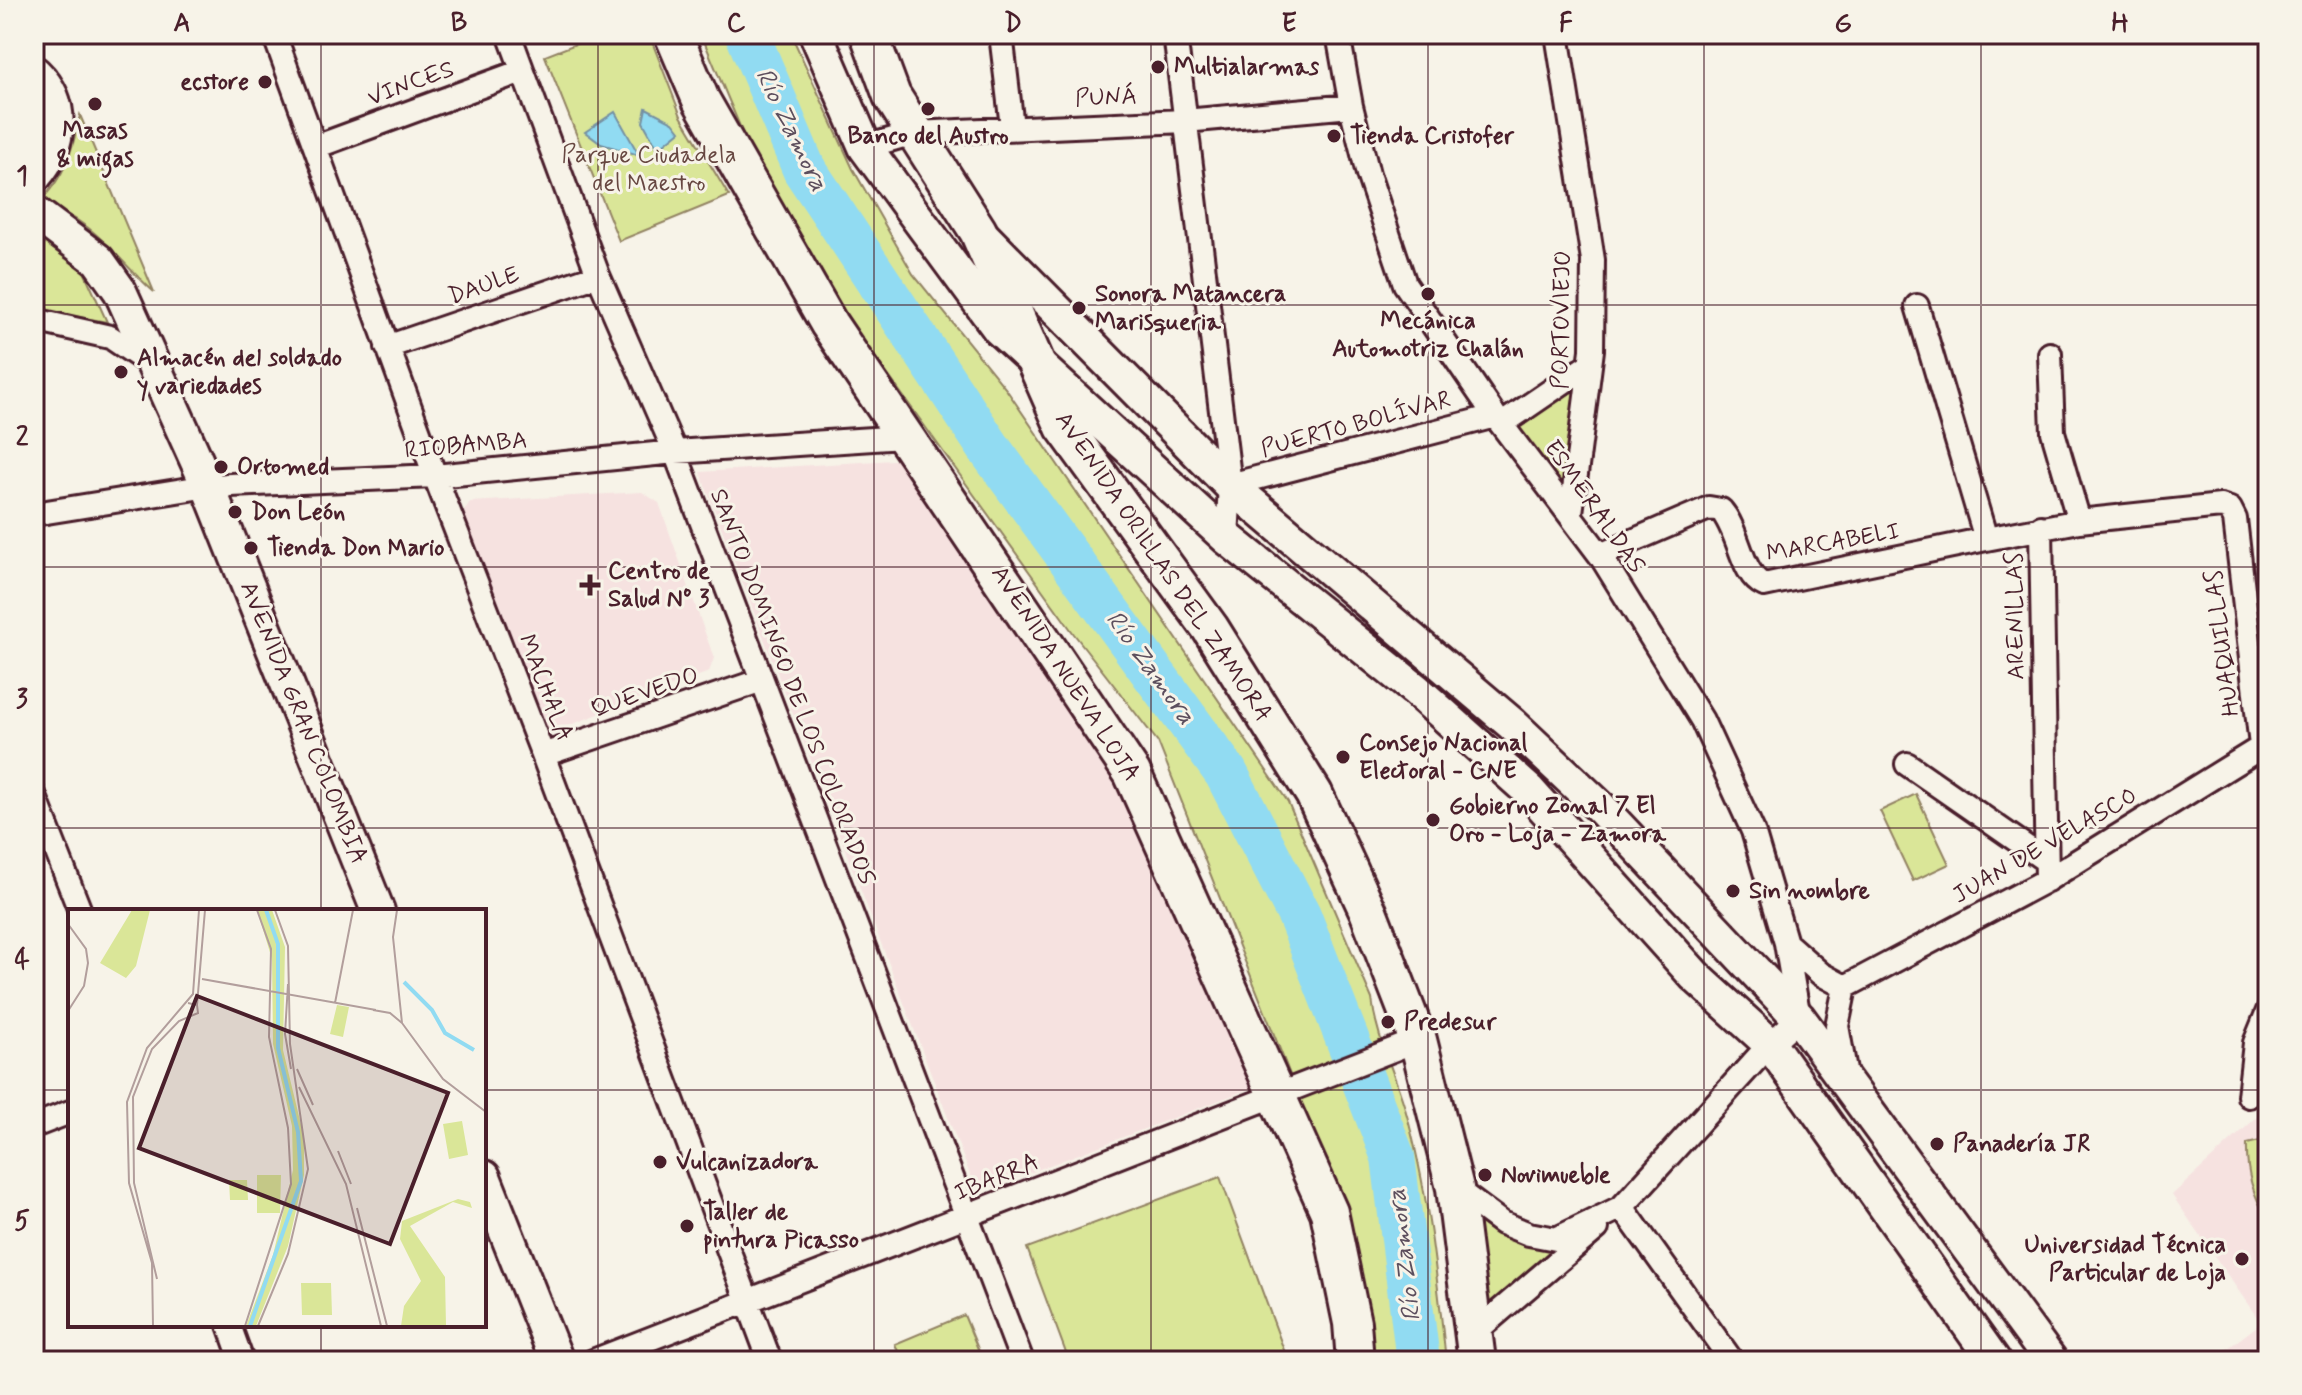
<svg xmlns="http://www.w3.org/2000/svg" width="2302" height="1395" font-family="Mynerve,sans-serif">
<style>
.built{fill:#f6e2e0}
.green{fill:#dae698;stroke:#928262;stroke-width:2}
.water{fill:#91dbf2;stroke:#7590a2;stroke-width:2}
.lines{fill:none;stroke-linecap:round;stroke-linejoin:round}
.river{stroke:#91dbf2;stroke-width:44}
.street-casing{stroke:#4a1f2b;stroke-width:28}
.secondary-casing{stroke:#4a1f2b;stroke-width:38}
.primary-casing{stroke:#4a1f2b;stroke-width:42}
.street{stroke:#f7f3e8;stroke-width:22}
.secondary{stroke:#f7f3e8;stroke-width:32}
.primary{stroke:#f7f3e8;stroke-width:36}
.grid{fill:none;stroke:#4a1f2b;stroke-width:2;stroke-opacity:0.55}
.poi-dot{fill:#4a1f2b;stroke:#f7f3e8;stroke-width:3}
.labels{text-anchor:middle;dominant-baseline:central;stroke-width:6;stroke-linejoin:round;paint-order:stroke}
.poi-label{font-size:24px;font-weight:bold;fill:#4a1f2b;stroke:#f7f3e8;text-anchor:start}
.street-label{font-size:24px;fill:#4a1f2b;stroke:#f7f3e8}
.park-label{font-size:24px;fill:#674741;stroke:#f7f3e8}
.water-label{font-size:26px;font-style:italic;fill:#5c4e5d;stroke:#f7f3e8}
.inset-river{fill:none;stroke:#91dbf2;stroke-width:4}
.inset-road{fill:none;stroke:#b29e9c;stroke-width:2}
.view{fill:#4a1f2b;fill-opacity:0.15;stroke:#4a1f2b;stroke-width:4}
.inset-edge{fill:none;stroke:#4a1f2b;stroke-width:4}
.neatline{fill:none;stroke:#4a1f2b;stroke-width:3}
.grid-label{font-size:26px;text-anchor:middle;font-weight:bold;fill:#4a1f2b}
</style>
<rect width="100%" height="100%" fill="#f7f3e8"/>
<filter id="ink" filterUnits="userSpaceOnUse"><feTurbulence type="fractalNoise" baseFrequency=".0125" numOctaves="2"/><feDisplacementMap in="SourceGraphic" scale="16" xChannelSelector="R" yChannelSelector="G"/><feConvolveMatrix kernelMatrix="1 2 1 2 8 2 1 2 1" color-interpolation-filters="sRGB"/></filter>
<g filter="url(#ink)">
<path class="built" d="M909,459l200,290 153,335 -285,109 -277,-721z
M642,492l17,11 55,155 -5,14 -152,58 -12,-4 -82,-214 7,-10z
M2268,1107v254h-57l50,-38 -89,-128z"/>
<path class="green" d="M601,34h48l32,82 48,80 -110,45 -74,-185z
M701,34h90l62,135 60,105 93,115 282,413 84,197c4,37 21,70 32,106 24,83 33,171 42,256h-87l-9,-108 -50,-153 -142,-358 -84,-108 -242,-337 -83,-149z
M80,115l74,177c-45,-40 -54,-68 -115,-90 27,-26 33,-51 41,-87z
M34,230l48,37 25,55 -73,-13z
M1590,364l-19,149 -69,-89z
M1916,794l33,70 -36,17 -33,-70z
M2268,1139v81c-15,-25 -22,-47 -21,-76z
M1220,1177l68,184h-219l-42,-113z
M1455,1188l26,20 103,31 -110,94z
M964,1315l19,46h-81l-7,-17z"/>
<path class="water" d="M646,108l27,14 7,9 -22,18 -15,-27z
M615,112l24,43 -38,-11 -16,-12z"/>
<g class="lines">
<path class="river" d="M747,34l57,135 187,282 235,322 73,142 94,242 25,204"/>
<defs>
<path id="street" d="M274,34l161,442 108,279 227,606
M509,34l89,241 77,177 347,909
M1001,34l11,93
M1175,34l55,451 -3,53
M1338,34l13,72 17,68 37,110 90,132 105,139 102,165 51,111 33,112 13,75 -29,26 -148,163 -66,32 -27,-5 -27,-11 -47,-35
M1557,34l36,226 -1,90 -21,163
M318,146l204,-75
M865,147l49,-14 271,-12 166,-15
M1917,306l69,233 93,-18 142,-15 9,3 5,10 26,227 7,13
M34,320l76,17 40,27
M387,347l211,-72
M2050,354l3,78 26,89
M1502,424l88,-60
M1230,485l265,-69
M34,514l174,-28 227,-10 240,-24 228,-15
M2041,527l6,353
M1600,555l109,-47 12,2c19,22 20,65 43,75l222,-46
M543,755l219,-75
M1907,764l138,96
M34,794l46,117
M1786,943l35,31 24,13
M1846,1076l-9,-50 8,-39 202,-107 221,-137
M2249,1096l6,-53 13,-32
M34,1126l36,-14
M1622,1207l110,154
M229,1325l13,36
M1474,1333l123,-105
M593,1361l825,-321"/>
<path id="secondary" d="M816,34l49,113 134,182 228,209 189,152 113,101 166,185 75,68 224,317
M34,212l64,48 22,31 88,195 170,425
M983,236l247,249 282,239 88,83 199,211 252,343
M484,1177l73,184"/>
<path id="primary" d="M673,34l28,66 128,224 303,449 197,439 23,111 3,38
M869,34l23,62 86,135 86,196 146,201 104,166 54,117 50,129 37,148 22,173
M34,75c30,29 25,70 0,99"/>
</defs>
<use href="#street" class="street-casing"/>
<use href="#secondary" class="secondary-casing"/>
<use href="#primary" class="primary-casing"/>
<use href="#street" class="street"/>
<use href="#secondary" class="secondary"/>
<use href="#primary" class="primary"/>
</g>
</g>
<path class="grid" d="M321,34v877M598,34v1327M874,34v1327M1151,34v1327M1428,34v1327M1704,34v1327M1981,34v1327M34,305h2234M34,567h2234M34,828h2234M34,1090h36M484,1090h1784M321,1325v36"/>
<g class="poi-dot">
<circle cx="1158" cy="67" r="8"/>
<circle cx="265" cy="82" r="8"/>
<circle cx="95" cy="104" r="8"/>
<circle cx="928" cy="109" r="8"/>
<circle cx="1334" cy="136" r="8"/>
<circle cx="1428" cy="294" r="8"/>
<circle cx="1079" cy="308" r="8"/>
<circle cx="121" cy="372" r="8"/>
<circle cx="221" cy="467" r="8"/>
<circle cx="235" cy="512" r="8"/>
<circle cx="251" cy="548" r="8"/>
<path d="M586 573h8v8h8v8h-8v8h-8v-8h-8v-8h8z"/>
<circle cx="1343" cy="757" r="8"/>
<circle cx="1433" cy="820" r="8"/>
<circle cx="1733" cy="891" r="8"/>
<circle cx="1388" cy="1022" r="8"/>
<circle cx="1937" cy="1144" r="8"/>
<circle cx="660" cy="1162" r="8"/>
<circle cx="1485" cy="1175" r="8"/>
<circle cx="687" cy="1226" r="8"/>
<circle cx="2242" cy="1259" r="8"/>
</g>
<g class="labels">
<g class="poi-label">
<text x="1174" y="67">Multialarmas</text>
<text x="249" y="82" text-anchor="end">ecstore</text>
<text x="95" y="131" text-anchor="middle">Masas<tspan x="95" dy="28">&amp; migas</tspan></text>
<text x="928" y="136" text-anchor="middle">Banco del Austro</text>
<text x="1350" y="136">Tienda Cristofer</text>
<text x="1095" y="294">Sonora Matancera<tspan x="1095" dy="28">Marisqueria</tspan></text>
<text x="1428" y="321" text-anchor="middle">Mecánica<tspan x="1428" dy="28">Automotriz Chalán</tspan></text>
<text x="137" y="358">Almacén del soldado<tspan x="137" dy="28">y variedades</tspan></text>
<text x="237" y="467">Ortomed</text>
<text x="251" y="512">Don León</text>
<text x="267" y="548">Tienda Don Mario</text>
<text x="608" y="571">Centro de<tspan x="608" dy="28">Salud Nº 3</tspan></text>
<text x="1359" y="743">Consejo Nacional<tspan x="1359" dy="28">Electoral - CNE</tspan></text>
<text x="1449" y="806">Gobierno Zonal 7 El<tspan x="1449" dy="28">Oro - Loja - Zamora</tspan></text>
<text x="1749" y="891">Sin nombre</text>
<text x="1404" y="1022">Predesur</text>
<text x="1953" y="1144">Panadería JR</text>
<text x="676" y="1162">Vulcanizadora</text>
<text x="1501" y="1175">Novimueble</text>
<text x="703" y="1212">Taller de<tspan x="703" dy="28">pintura Picasso</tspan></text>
<text x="2226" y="1245" text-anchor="end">Universidad Técnica<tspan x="2226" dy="28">Particular de Loja</tspan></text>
</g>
<g class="street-label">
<text transform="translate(411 84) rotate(-20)">VINCES</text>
<text transform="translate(1106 98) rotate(-2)">PUNÁ</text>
<text transform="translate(484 286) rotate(-19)">DAULE</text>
<text transform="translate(1562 320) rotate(-89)">PORTOVIEJO</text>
<text transform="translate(1356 425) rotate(-15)">PUERTO BOLÍVAR</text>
<text transform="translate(466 446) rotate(-5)">RIOBAMBA</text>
<text transform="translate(1594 507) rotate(55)">ESMERALDAS</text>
<text transform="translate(1833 543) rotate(-10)">MARCABELI</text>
<text transform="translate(1163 567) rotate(56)">AVENIDA ORILLAS DEL ZAMORA</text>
<text transform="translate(2016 616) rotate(-91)">ARENILLAS</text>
<text transform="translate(2223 643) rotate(-97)">HUAQUILLAS</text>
<text transform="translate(1065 674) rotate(57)">AVENIDA NUEVA LOJA</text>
<text transform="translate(792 687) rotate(69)">SANTO DOMINGO DE LOS COLORADOS</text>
<text transform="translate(545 688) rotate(69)">MACHALA</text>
<text transform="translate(645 693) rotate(-19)">QUEVEDO</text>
<text transform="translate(303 723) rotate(68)">AVENIDA GRAN COLOMBIA</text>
<text transform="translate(2045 846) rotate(-30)">JUAN DE VELASCO</text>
<text transform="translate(997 1178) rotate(-22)">IBARRA</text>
</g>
<g class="park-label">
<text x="649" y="155">Parque Ciudadela<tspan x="649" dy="28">del Maestro</tspan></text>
</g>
<g class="water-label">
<text transform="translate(791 130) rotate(64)">Río Zamora</text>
<text transform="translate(1150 668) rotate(54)">Río Zamora</text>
<text transform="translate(1405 1255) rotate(-97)">Río Zamora</text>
</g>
</g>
<g transform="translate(68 909)">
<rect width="418" height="418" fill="#f7f3e8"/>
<path d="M64,1h18l-14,56 -10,12 -26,-15zM189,1h15l13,37 -2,103 21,87v38l-16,71 -32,80h-10l27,-71 20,-85 -1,-44 -19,-82 -1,-85zM269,96l12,2 -6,30 -13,-3zM394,212l6,34 -19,4 -6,-35zM189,266h24l-1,38h-23zM161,271h18l1,20h-18zM390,290l12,3 2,6 -19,-6 -43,24 35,51 1,49h-45l3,-20 17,-25 -21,-42 2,-18zM233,374h30l1,32h-30z" fill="#dae698"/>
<path class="inset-river" d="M336,73l28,28 13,23 29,17M182,417l51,-145 -3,-49 -20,-84v-104l-12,-34"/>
<path class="inset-road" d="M329,1l-4,27 9,86 41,56 43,33M0,15l18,25 2,14 -4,23 -16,25M134,70l174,31M220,75l-3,50 6,35M267,94l18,-93M129,96l8,-95M305,101l17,3 12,10M229,160l16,36M231,178l47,97 35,142M270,242l13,33M289,299l30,118M89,370l-23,-96 -1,-86 19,-48 27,-28 19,-8 -1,-8 -9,-2M85,417l-1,-63 -23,-80 -2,-81 20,-54 46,-54 6,-84M177,417l46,-142 -3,-56 -19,-91 2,-88 -14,-39M190,417l30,-72 20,-85 -18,-125 -2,-98 -13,-36"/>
<path class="view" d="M129,87l251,97 -58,151 -251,-96z"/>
<rect width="418" height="418" class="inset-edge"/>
</g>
<rect width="2302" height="1395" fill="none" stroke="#f7f3e8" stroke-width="88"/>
<rect x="44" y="44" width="2214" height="1307" class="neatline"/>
<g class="grid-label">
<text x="182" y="31">A</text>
<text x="459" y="31">B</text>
<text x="736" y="31">C</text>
<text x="1013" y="31">D</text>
<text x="1289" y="31">E</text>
<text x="1566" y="31">F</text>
<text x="1843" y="31">G</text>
<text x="2120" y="31">H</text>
<text x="22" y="184">1</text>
<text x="22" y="445">2</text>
<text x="22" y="707">3</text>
<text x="22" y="968">4</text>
<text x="22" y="1229">5</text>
</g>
</svg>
